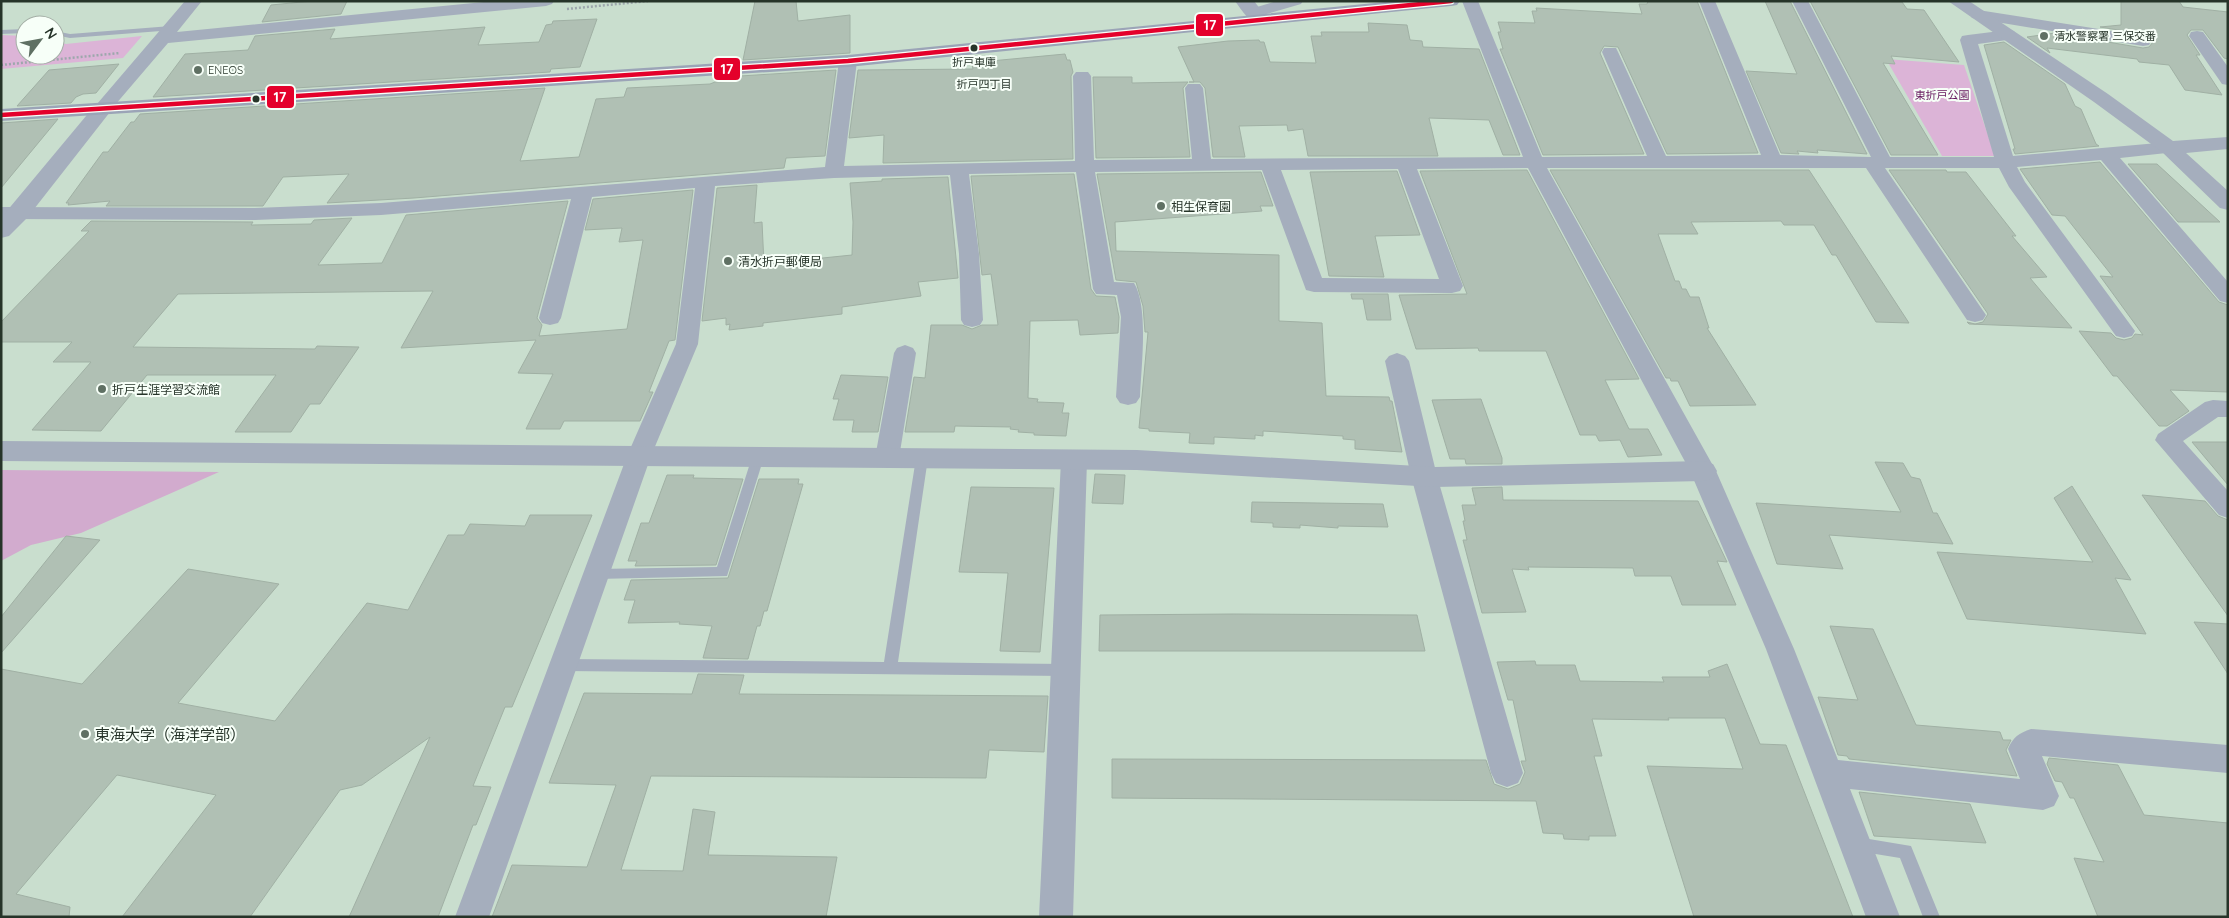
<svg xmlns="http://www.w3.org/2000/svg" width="2229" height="918" font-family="Quicksand,'Noto Sans JP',sans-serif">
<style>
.green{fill:#dcb4d7}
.forest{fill:#d2abce}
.building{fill:#b0c0b4;stroke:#a0b0a4}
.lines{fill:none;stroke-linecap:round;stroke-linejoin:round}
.path{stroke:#9da7ac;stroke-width:2.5;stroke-dasharray:2 2;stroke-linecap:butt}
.service{fill:#a5aebd;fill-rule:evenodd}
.minor{fill:#a5aebd;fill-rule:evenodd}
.tertiary{fill:#a5aebd;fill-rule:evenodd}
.secondary{fill:#9ba4b7;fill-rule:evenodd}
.bus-1-casing{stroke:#f7fff8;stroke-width:7}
.bus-1{stroke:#e4002b;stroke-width:4.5}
.poi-dot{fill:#5f7063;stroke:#f7fff8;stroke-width:2}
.bus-dot{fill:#263429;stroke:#f7fff8;stroke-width:2}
.labels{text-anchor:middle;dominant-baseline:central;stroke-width:4;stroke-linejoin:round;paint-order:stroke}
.far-poi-label{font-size:11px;fill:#263429;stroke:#f7fff8;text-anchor:start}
.bus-label{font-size:11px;fill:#263429;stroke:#f7fff8}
.far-neighbourhood-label{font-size:11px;fill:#263429;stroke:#f7fff8}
.far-park-label{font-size:11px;fill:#65165d;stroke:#f7fff8}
.poi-label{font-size:12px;fill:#263429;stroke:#f7fff8;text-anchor:start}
.near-poi-label{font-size:15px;fill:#263429;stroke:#f7fff8;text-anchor:start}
.line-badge{stroke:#f7fff8;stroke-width:2}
.badge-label{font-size:14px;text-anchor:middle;font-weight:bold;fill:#fff}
</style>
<rect width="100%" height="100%" fill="#c9dece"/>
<path class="green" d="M1,35l24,1v19h30v-14l11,3 76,-8 -19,22 -122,11z
M1886,59l78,6 31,91h-53z"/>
<path class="forest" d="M1,470l218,2 -138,61 -50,12 -30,16z"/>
<path class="building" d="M312,1h35l-6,13 -79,8 9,-17z
M755,1h41l2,20 52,-6v38l-107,7z
M1648,1h49l61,152 -91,1 -49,-107 -14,-1 -4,7 44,101 -101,1 -43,-106h3l-5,-17h3l-3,-10 37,1 -3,-12h5l-1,-3 106,6 -3,-10h8z
M1765,1h25l77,153 -50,-4 1,3 -21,-2 2,3 -18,-1 -35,-82 51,3z
M1810,1l92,1 5,7 17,1 35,52 -68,-6 4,8 -12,-1 55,92h-47z
M2121,1h58l4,6 45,5v47l-4,-1 -21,-28h-12l-4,5 13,20h-4l26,40 -37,-5 -16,-25 -30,-3 -2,-3 -90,-11 3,5 -23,-16 28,-4 88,15 6,-1 4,-5 -4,-7 -49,-8 21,-2z
M597,19l-17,48 -29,2 -1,3 -397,25 32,-43 63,-4 7,-14 80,-7 -5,10 155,-12 -7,18 61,-3 7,-17 6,-1 1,-3z
M1368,23l39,2 3,15 12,1 1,6 56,2 41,106h-17l-14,-35 -60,-2 9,38h-130l-5,-27 -15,2 -1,-6 -48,1 6,31h-32l-8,-69 -5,-6h-11h5l-16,-35 50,-6 31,-1 1,2h4l6,20 46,1 -5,-27h11l-1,-4h48z
M2004,42l61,42 10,22 6,3 15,35 3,2 -84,8 -2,-5h2l-31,-104z
M1065,54l2,6h3l3,12 -2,4 2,83 -190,4 1,-28 -35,3 9,-68 115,-1 -1,-4 8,-1v-2z
M119,64l-23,29 -13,1 -7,3 -5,6 -54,3 32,-36z
M836,70l-11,86 -39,2 -2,10 -370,30 -87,5 22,-29 -66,3 -20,29h-157l4,-5 -42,4 1,-2h-3l37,-51h5l23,-30h3l6,-8 405,-26 -25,73 59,-4 17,-58 28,-2 3,-9 83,-4 5,-2 24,-1 1,-5z
M1093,77h39v6l56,-1 -5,6 7,69 -94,1z
M58,119l-57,69v-65z
M2100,162l119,140 9,3v87l-58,-2 19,21 -22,15h-8l-42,-50h-4l-34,-45 32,2 5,5 8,2 8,-2 3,-4 8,1 -43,-59 13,1 -48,-61 -13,-1 -32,-46z
M2128,164h29l63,58h-42z
M1527,170l112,209 -34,1 24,49h19l14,26 -34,2 -8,-17 -21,1 -3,-6h-16l-34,-84h-67l-1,-3 -62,1 -17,-54 68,-1 -47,-123z
M1550,170h259l100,153 -33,-1 -40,-67h-4l-18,-30h-30l-3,-4 -90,1 7,12h-40l17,47h4l3,8h4l4,8h9l10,31h-2l49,77 -66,1 -12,-25h-7l-1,-3h-4z
M1889,170h57l1,2h19l50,64h-4l35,41 -17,1 42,50 -103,-4 -2,-2 8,2 8,-2 5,-8z
M1397,171l23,64 -45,1 9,41 -55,-1 -19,-104z
M1261,172l12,34h-13l2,5 -147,11 1,29 163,4v66l43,2 4,73 63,1 1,4h2l10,51 -47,-3v-9l-12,-1v-3l-80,-5v5l-8,-1v4l-41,-2v7l-25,-1 1,-10 -41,-2v-2l-10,-1 9,-96h-3l-2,-26 -7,-24 -20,-2 -19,-106z
M1074,174l17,115 5,7 19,1 4,20 -1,16 -38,2 -2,-15 -48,1 -2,77 10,1 -1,3 27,1 -2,10h7l-3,23 -32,-1v-2l-16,-1 1,-2 -9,-1 1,-2 -56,-1 -1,6h-49l9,-55 11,1 6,-53h31l10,4 10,-4h16l-7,-51 -9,1 -11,-99z
M948,177l10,101 -40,4 3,14 -79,11v7l-79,9v3l-34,4 1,-6 -4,1v-7l-24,3 15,-133 40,-3 -3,38 8,-1 2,42 88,-9 1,-33 -3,-39 32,-2v-2z
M693,190l-18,150 -6,1 -20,51h4l-13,29h-76l-4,8h-34l27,-55 -35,-1 18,-33 -135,8 32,-57 -255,3 -45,53 182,2 2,-3 42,1 -39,57h-10l-19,28h-56l41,-57h-129l-46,56 -69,-1 59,-68h-38l19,-20h-71v-20l88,-91h-8l10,-10 162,1 -2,3 60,-1 3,-4 38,-2 -34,47 64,-2 24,-48 162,-14 -31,117 5,7 -3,11 88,-7 16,-89 -24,2 3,-14 -37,2 8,-31z
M1351,294h37l3,26h-24l-4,-21h-11z
M841,375l47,2 -10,55h-26l2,-12h-21l6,-21h-6z
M1481,399l21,59v6h-36l-1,-5h-15l-18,-59z
M2192,442h36v43z
M1875,462l28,1 8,14 9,2 13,34h4l16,31 -124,-9 14,34 -66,-5 -21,-61 145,9z
M1095,474l30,1 -2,29 -31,-1z
M667,475h27l-1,3 50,1 -27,86 -81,1 2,-5h-9l13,-38h8z
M759,479h40l-1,5h5l-36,127h-3l-4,15h-3l-9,33 -45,-1 9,-32 -33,-2 1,-2 -52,1 7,-23h-11l7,-20 97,-2z
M2072,486l59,94 -16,-2 31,56 -179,-15 -30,-67 156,10 -39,-64z
M971,487l83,1 -14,164 -40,-1 8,-78 -49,-1z
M1502,487l1,13 195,1 29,61 -10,-1 19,44h-54l-11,-29h-36l-2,-8 -105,-1 1,3 -17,-1 14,43 -44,1 -19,-73h4l-4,-19h2l-3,-16h14l-4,-17z
M2142,495l63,6 13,15 10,4v96z
M1252,502l131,2 5,23 -50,-1v2l-38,-3v3l-27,-1v-4l-22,-1z
M530,515h62l-80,192h-7l-32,79 18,1 -15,38h-3l-35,92h-89l81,-180 -68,48 -22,5 -90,127h-128l94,-122 -99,-20 -101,119 54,13 -1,10h-68v-248l81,15 106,-115 91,15 -101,119 97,18 92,-118 41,7 40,-75h16l6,-11 55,2z
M66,536l34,4 -99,113v-36z
M1233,614l184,1 8,36h-326l1,-36z
M2194,622l34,2v50z
M1830,626l43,3 43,96 84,7 3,8h8l-5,10 11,26 -168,-17 -2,-3 -9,-1 -20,-58 40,3z
M1535,661l1,4h39l5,16 84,1 -2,-5h48l-2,-6 19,-7 33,80 26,1 67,172h-159l-47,-151 96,3 -18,-51h-57l1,2 -77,-1 10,37h-8l22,80h-27v4l-25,-1 -1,-5 -20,-1 -7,-32 -424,-3v-39l374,1 8,24 14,5 12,-5 5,-12 -4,-11h5l-13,-61h-5l-11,-38z
M698,674l46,1 -5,19 309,2 -4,56 -55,-2 -3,28 -335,-2 -30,94 62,1 10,-62 22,3 -7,43 129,2 -11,60h-334l20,-52 75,2 29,-82 -67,-2 35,-90 108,1z
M2049,758l69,7 26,50 84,8v94h-130l-24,-59 30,4 -30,-64h-4l-8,-16 -7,-1 -8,-17z
M1859,792l111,12 16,39 -112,-7z"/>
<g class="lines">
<path class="path" d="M567,9l81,-8
M1,65l119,-12"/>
<path class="service" d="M171,26l4,2 -1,2 -104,8 -15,-3v-4l15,3z
M25,29v4l-24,1v-4z
M758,453l6,4 -37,119 -130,3 -5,-1 -2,-4 2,-4 5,-1 120,-2 35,-110z
M922,454l6,4 -30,204 168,2 5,2 2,4 -2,4 -5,2 -501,-5 -5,-2 -2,-4 2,-4 5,-2 319,3 32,-204z
M1857,837l54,9 29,71h-17l-23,-59 -49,-8 -2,-5 2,-5z"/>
<path class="minor" d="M185,1h17l-25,31 317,-31h60l-2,3 -6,2 -378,37 -59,69 -6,1 -6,-1 -3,-4 3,-4z
M1277,1h26l-2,3 -48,14 -6,-2 -2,-3 2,-3z
M1462,1h16l64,156 105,-1 -45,-104 2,-4h12l2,4 48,104 95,-1 -62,-154h16l65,154 91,2 -79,-156h16l82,156h104l-34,-117 2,-4 6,-1 40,-5 6,1 2,4 -2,4 -36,5 35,112 156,-14 7,2 2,4 -2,4 -56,6 108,124v21l-8,-2 -119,-141 -84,7 8,15 110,149 -3,5 -8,2 -8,-2 -107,-149 -10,-19h-114l101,147 -3,5 -8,2 -8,-2 -101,-152h-319l169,303 78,178 44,111 182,19 -12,-30c5,-12 11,-16 23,-20l197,16v28l-186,-17 17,40 -5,10 -11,4 -193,-21 50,128h-34l-100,-268 -76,-178 -162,-303 -111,1 46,117 -3,5 -8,2 -138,-1 -8,-2 -44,-120 -167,2 19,110 20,1c15,24 7,85 6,114l-4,6 -8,2 -8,-2 -4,-6 5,-80 -4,-22 -21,-1 -3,-5 -17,-117 -107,2 10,80 4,66 -3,5 -8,2 -8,-2 -3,-5 -2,-66 -9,-79 -116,3 -119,8 -17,158 -47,112 -162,461h-34l172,-461 49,-112 19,-156 -103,9 -31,121 -3,5 -8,2 -8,-2 -3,-5 32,-119 -190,16 -126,5 -254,-1v-12l254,1 126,-5 444,-36 14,-106 3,-4h12l3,4 -13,105 231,-5 -2,-85 3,-4h12l3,4 3,84 98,-1 -7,-71 3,-4h12l3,4 8,71 312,-2zM1398,169l41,110 -117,-1 -41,-108z
M1978,10l165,26 6,1 2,4 -2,4 -6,1 -171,-28 -2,-3 2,-3z
M2197,31l6,1 25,35v18l-6,-1 -33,-48 2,-4z
M905,345l8,3 3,5 -17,105 -3,6 -9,3 -9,-3 -3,-6 19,-105 3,-5z
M1397,353l8,3 4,5 28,115 86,297 -5,10 -11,4 -11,-4 -5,-10 -80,-297 -26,-115 4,-5z
M2213,400l15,1v16h-10l-35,24 45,50v27l-9,-3 -64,-75 3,-6 47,-32z
M1074,451l9,3 4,6 -14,457h-34l22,-457 4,-6z"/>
<path class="tertiary" d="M1235,1h19l14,18 -3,4c-14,3 -22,-11 -30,-22z
M1948,1h21l139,93 65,47 55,-4v12l-42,4 42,38v19l-8,-2 -58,-56 -68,-50z
M103,102l7,2 3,4 -3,4 -83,106 -18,18 -8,2v-20l95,-114z
M1,441l1136,9 298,17 268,-6 10,3 4,7 -4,7 -10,3 -268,6 -298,-17 -1136,-9z"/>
<path class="secondary" d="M1395,1h65l-3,4 -6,1 -603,61 -847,54v-12l847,-54z"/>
<defs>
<path id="bus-1" d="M1,115l847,-54 603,-60"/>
</defs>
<use href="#bus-1" class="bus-1-casing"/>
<use href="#bus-1" class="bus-1"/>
</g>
<g class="poi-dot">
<circle cx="2044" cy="36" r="5"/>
<circle cx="198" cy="70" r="5"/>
<circle cx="1161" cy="206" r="5"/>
<circle cx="728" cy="261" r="5"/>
<circle cx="102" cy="389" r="5"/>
<circle cx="85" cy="734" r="5"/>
</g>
<g class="bus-dot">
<circle cx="974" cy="48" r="4.5"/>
<circle cx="256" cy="99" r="4.5"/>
</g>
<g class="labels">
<g class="far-poi-label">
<text x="2054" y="36">清水警察署 三保交番</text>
<text x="208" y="70">ENEOS</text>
</g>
<g class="bus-label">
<text x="974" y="62">折戸車庫</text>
</g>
<g class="far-neighbourhood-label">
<text x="984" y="84">折戸四丁目</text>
</g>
<g class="far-park-label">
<text x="1942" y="95">東折戸公園</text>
</g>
<g class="poi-label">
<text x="1171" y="206">相生保育園</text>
<text x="738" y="261">清水折戸郵便局</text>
<text x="112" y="389">折戸生涯学習交流館</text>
</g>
<g class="near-poi-label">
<text x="95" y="734">東海大学（海洋学部）</text>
</g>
</g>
<g class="line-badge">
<rect x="1195" y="13" width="29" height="24" rx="5" fill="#e4002b"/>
<rect x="713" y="57" width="28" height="24" rx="5" fill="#e4002b"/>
<rect x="266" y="85" width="29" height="24" rx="5" fill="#e4002b"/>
</g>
<g class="badge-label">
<text x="1210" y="30">17</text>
<text x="727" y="74">17</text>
<text x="280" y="102">17</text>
</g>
<rect width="2229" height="918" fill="none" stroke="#263429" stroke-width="5"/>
<g transform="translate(40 40) rotate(58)"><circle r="24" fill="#f7fff8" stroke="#a3aea5"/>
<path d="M0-4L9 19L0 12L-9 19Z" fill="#5f7063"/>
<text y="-8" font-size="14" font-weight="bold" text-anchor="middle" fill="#263429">N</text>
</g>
</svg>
